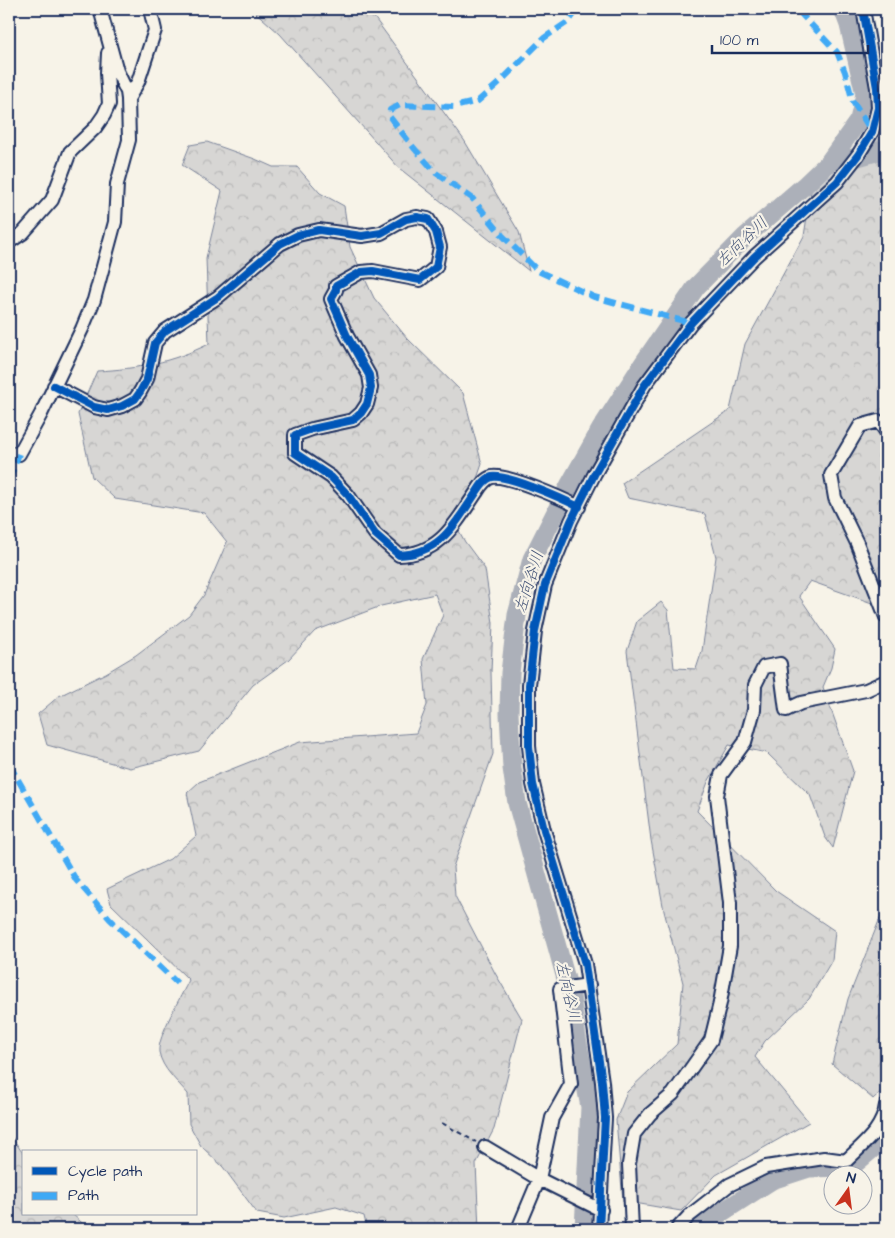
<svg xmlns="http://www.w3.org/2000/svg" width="895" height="1238" font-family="'Architects Daughter','Klee One',sans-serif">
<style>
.forest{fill:url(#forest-crowns);stroke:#798299}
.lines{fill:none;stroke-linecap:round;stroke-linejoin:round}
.river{stroke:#acb0b9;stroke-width:19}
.street-casing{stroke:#1b2f5e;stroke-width:16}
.path{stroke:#1b2f5e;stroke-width:2;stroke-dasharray:5 4;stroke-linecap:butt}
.street{stroke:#f7f3e8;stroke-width:12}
.quiet{stroke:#3fa9f5;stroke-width:6;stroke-dasharray:12 6;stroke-linecap:butt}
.cycleway-casing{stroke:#f7f3e8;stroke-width:11}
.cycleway{stroke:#0057b8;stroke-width:8}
.labels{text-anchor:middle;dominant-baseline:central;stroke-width:4.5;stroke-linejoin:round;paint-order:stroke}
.water-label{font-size:16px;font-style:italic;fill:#465679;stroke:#f7f3e8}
</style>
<defs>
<pattern id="forest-crowns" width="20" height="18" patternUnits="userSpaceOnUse" patternTransform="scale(1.25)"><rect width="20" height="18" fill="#d7d6d4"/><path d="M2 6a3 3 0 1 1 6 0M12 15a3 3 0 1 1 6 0" fill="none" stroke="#b8b8b8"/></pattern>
</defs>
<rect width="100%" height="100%" fill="#f7f3e8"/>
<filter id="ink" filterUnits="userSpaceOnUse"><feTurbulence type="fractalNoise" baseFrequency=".02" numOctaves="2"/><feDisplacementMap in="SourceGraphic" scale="10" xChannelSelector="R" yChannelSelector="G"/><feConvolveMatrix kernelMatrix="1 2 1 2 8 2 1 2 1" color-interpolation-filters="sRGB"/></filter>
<g filter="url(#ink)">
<path class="forest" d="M252,9h116l96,131 55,92 10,39 -130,-103 -119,-134z
M886,23v585l-76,-27 -11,15 36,53 -4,19 -8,19 30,84 -20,77 -8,-11 -15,-42 -43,-42 -38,-8 -21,37 -11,29 79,80 59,40 -3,29 -23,39 -44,42 -10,16 54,65 -93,53 -35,36 -58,-10 -7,-81 11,-28 50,-48 6,-61 -19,-72 -13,-71 -24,-189 10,-30 24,-19 7,8 6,58 22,1 6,-18 14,-94 -11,-43 -77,-16 -6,-15 108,-73 15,-66 59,-108 7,-45 75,-71 -3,-95z
M207,142l48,17 18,8h24l23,26 24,13 6,41 24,51 33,40 56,55 19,71 -23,67 6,11 20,27 8,54 -2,49 2,82 -40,113 2,29 40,77 27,46 -28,110 -18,35 3,65h-112l-3,-13 -28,-9 -52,11 -27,-5 -34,-46 -22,-21 -12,-22 -1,-30c-10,-12 -26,-25 -29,-42 -2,-15 23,-57 30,-72l-78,-76 -4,-15 63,-30 26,-23 -9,-43 12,-11 101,-40 116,-9 11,-28 -4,-46 20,-44 -8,-21 -54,12 -66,25 -27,29 -35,25 -54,66 -69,17 -83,-23 -9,-31 21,-18 47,-23 30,-18 53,-40 15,-20 23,-53 -23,-29 -89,-14 -23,-22 -14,-63 19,-43c41,-2 75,-9 112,-27l-3,-86 16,-67 -40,-26 8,-20z
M886,903v184l-13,12 -41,-35 16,-65z
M9,1133l15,22v59h48l17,15h-80z"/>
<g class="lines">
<path class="river" d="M840,162l46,-13
M584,1229l6,-122 -13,-68 -6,-42 -54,-194 -5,-35 -3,-54 1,-41 7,-58 15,-56 37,-73 32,-57 42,-65 53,-77 49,-50 59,-51 25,-24 30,-42 6,-26 -16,-69 -6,-16
M696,1229l76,-49 37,-12 42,-1 26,-22 9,-17"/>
<defs>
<path id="street" d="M128,99l10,-17 17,-52 -5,-21
M9,242l14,-9 29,-33 18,-48 25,-24 9,-13 5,-11 -2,-31 1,-20
M54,386l40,21 14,3 14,-4 13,-7 5,-7 7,-13 8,-36 10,-12 53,-34 62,-53 18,-9 21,-5 43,6 19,-3 25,-14 11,-2 11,2 8,13 4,15 -4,20 -16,13 -47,-9 -12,1 -25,14v4l-5,9 16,37 22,39 2,13 -4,16 -6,9 -8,7 -41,9 -17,6v18l36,24 17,18 27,39 24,21c41,-1 56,-31 77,-62 4,-6 8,-14 16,-16 15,-3 71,22 87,30
M886,431l-8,-10 -18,5 -29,49 4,23 22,45 29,74
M9,453l10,1 22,-40 41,-85 12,-29 21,-78 2,-38 12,-44 -1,-41 -1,-7 -10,-21 -17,-62
M485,1147l54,32 62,31
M518,1229l21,-50 13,-61 19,-34 -11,-95 29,-4
M599,1229l6,-111 -3,-36 -17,-118 -41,-134 -11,-46 -4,-38v-61l6,-54 10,-46 26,-64 24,-48 49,-87 47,-63 63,-66 83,-75 21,-27 14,-23 6,-24 -1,-20 -14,-79
M632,1229l-3,-65 5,-30 16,-20 23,-20 38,-54 9,-37 10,-57v-43l-13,-107 4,-21 24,-33 9,-32 1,-25 9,-18 16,-3 6,46 15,-7 65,-13 20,-9
M677,1229l12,-13 40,-31 37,-18 58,-9 22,3c17,-17 37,-31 40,-56"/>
</defs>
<use href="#street" class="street-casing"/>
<path class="path" d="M442,1123l34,19"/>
<use href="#street" class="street"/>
<path class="quiet" d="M578,9l-9,12 -25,17 -43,43 -23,20 -24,6 -54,-2 -10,5 -1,6 25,32 22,25 36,25 30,37 36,36 56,26 97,26
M801,9l1,6 35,37 8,20 8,30 19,30
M9,480l10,-26
M9,764l67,116 34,39 67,64"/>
<defs>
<path id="cycleway" d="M54,386l40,21 14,3 14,-4 13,-7 5,-7 7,-13 8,-36 10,-12 53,-34 62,-53 18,-9 21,-5 43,6 19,-3 25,-14 11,-2 11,2 8,13 4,15 -4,20 -16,13 -47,-9 -12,1 -25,14v4l-5,9 16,37 22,39 2,13 -4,16 -6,9 -8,7 -41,9 -17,6v18l36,24 17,18 27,39 24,21c41,-1 56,-31 77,-62 4,-6 8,-14 16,-16 15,-3 71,22 87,30
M599,1229l6,-111 -3,-36 -17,-118 -41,-134 -11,-46 -4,-38v-61l6,-54 10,-46 26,-64 24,-48 49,-87 47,-63 63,-66 83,-75 21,-27 14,-23 6,-24 -1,-20 -14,-79"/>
</defs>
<use href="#cycleway" class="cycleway-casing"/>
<use href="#cycleway" class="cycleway"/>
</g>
</g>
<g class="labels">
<g class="water-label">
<text transform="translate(742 242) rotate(-44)">左向谷川</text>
<text transform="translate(529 582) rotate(-73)">左向谷川</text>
<text transform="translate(568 992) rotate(77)">左向谷川</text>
</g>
</g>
<rect width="895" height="1238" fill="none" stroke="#f7f3e8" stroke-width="30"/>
<rect x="15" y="15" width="865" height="1208" fill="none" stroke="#1b2f5e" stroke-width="2" filter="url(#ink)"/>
<rect x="22" y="1150" width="175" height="65" fill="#f7f3e8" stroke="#9fa5b1"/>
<rect x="32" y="1167" width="25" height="8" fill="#0057b8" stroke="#9fa5b1"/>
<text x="68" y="1176" font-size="15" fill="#1b2f5e">Cycle path</text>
<rect x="32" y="1192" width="25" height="8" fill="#3fa9f5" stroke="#9fa5b1"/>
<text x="68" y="1200" font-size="15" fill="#1b2f5e">Path</text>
<g transform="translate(848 1190) rotate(14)"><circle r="24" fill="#f7f3e8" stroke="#9fa5b1"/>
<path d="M0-4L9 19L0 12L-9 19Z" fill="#c8321e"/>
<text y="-8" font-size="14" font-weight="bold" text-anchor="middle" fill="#1b2f5e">N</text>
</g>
<path d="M712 45v8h156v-8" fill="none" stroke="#1b2f5e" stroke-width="2.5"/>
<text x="720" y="45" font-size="15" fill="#1b2f5e" stroke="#f7f3e8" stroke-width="4" paint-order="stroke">100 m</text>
</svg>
